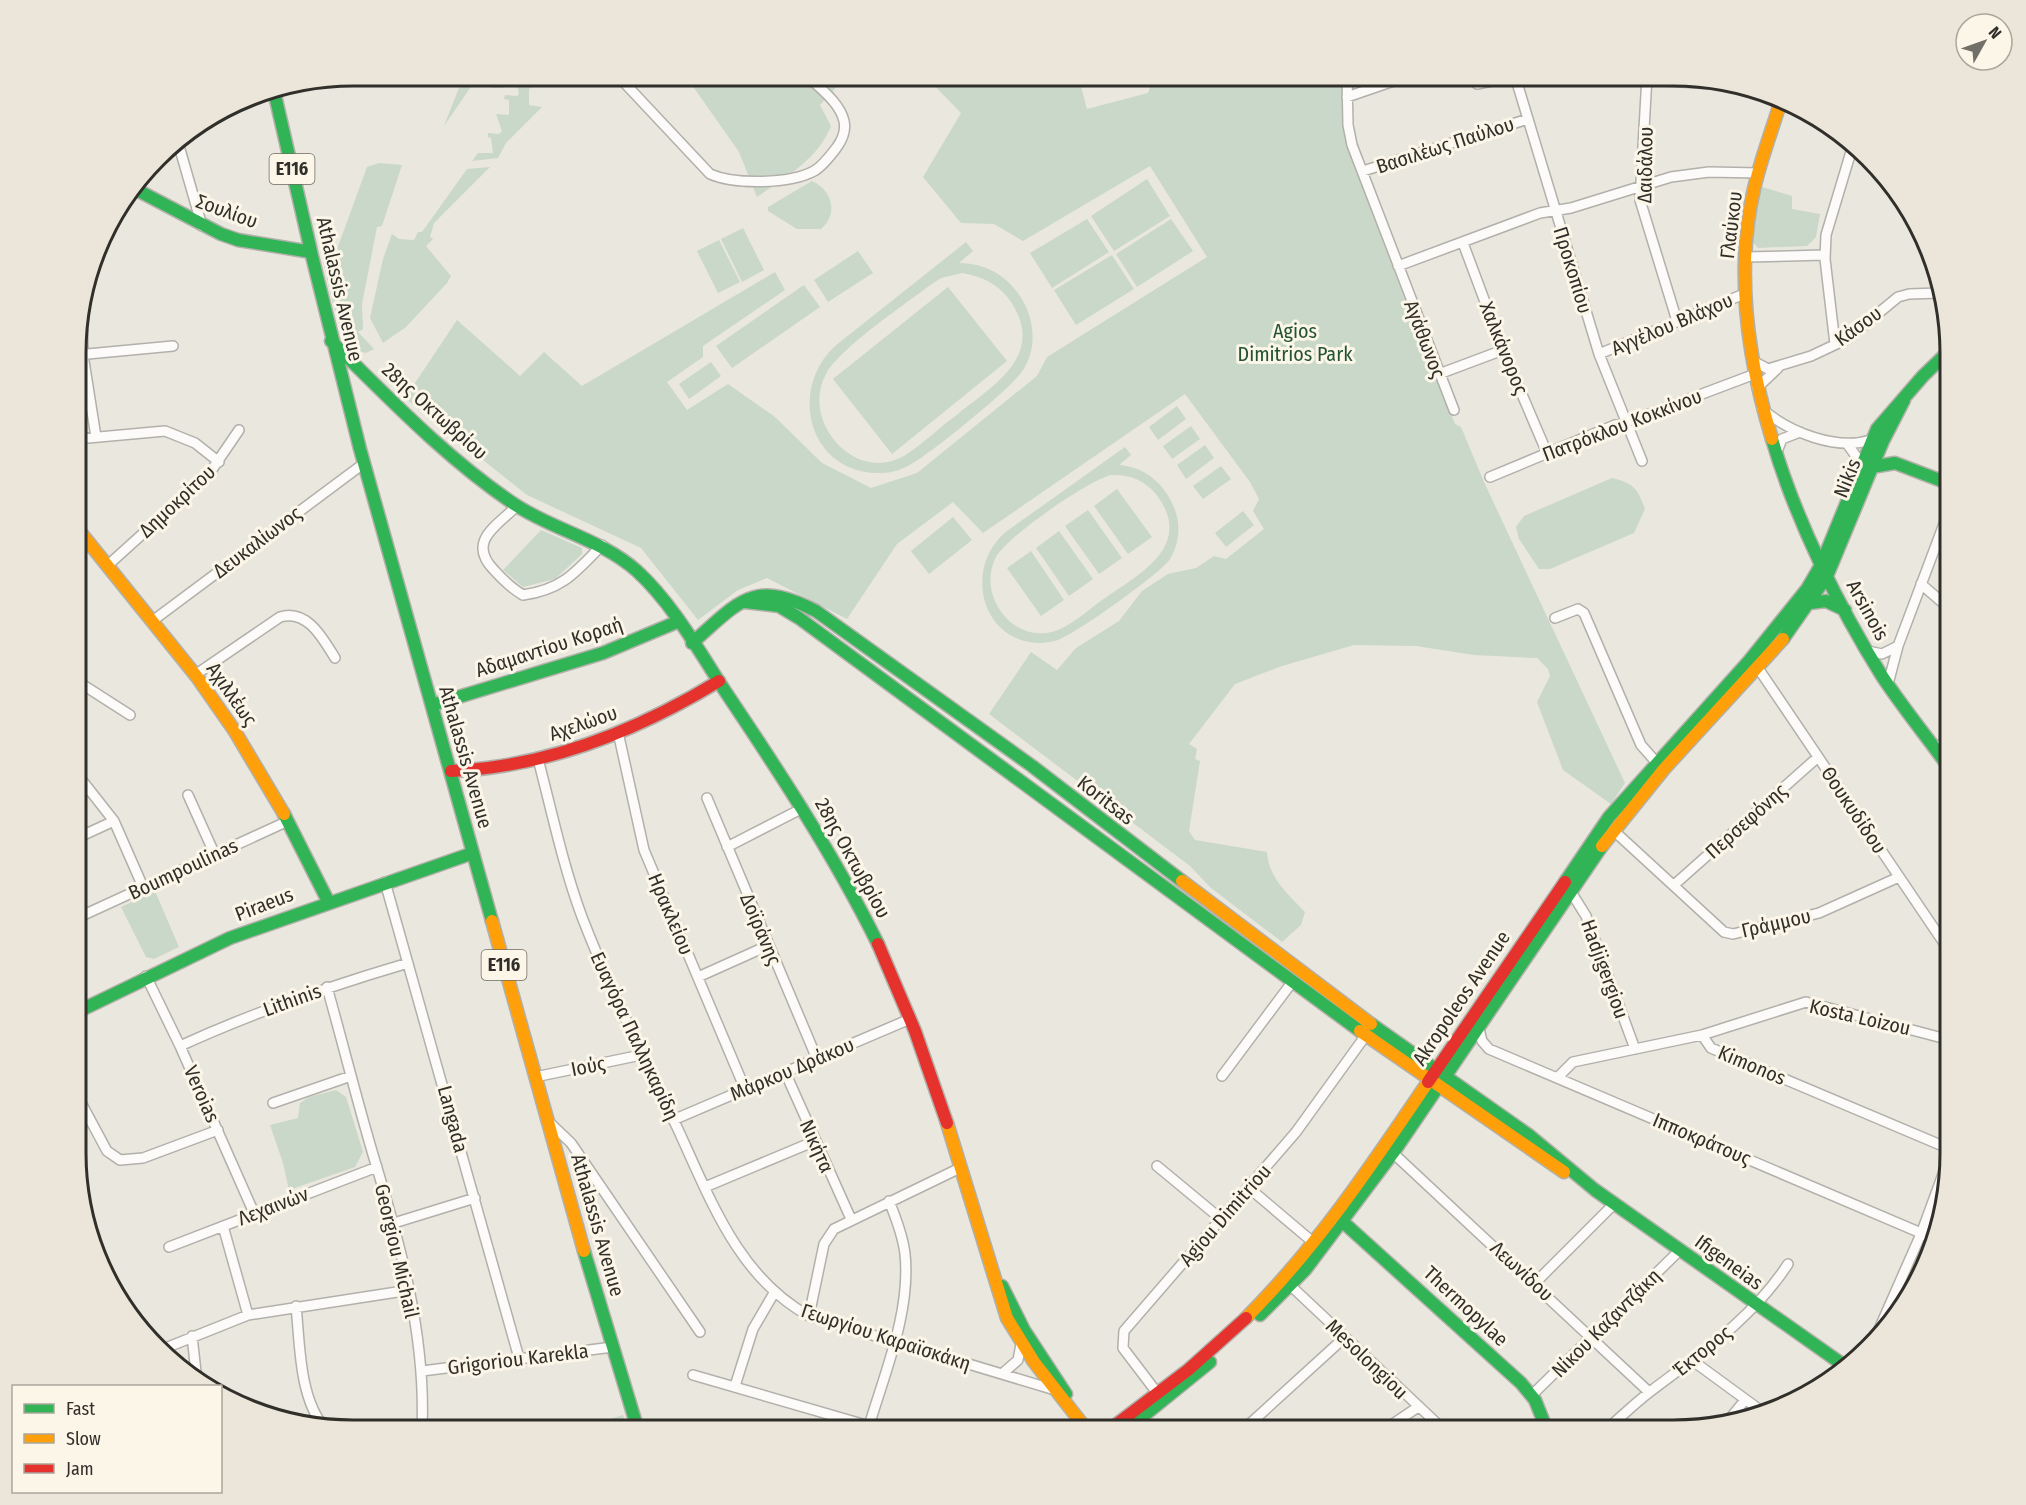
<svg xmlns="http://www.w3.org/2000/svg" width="2026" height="1505" font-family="'Fira Sans Condensed',sans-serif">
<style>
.green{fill:#c9d8c8;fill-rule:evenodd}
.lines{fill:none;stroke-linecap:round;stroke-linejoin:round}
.street-casing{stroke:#b2b0aa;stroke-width:12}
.fast-casing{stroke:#b2b0aa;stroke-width:15}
.slow-casing{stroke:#b2b0aa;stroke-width:15}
.jam-casing{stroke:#b2b0aa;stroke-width:15}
.street{stroke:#fcfbfa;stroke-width:9}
.fast{stroke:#30b455;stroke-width:12}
.slow{stroke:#ff9f0a;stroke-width:12}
.jam{stroke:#e5322d;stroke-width:12}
.labels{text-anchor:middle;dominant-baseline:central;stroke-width:6;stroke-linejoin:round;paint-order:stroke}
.shield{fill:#fbf6e8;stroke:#6e6b63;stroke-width:1.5}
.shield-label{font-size:18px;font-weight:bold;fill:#312f2a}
.street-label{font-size:20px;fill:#312f2a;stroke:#fbf6e8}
.park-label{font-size:20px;fill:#225333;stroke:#fbf6e8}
.rim{fill:none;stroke:#312f2a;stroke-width:3}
</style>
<rect width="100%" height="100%" fill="#eae7df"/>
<path class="green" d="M464,75h15l-35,51z
M501,75h48l-20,14v16l13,2 -36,36 -8,15 -26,3 6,-8h15l-2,-15 -3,-1v-4l11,1 3,-3 -6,-17 13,1v-15l-5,-1 1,-4 12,1 2,-2 -3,-14h-8l-4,8h-12z
M553,75h22l-11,12z
M685,75h207l-8,6 -44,2 -20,22 11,21c-13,33 -45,51 -74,71l-18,-45z
M924,75h154l9,34 61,-16 6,-18h188l4,67 33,79 17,55 55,138 4,10 6,3 23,55 141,301 -14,21 -48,-34 -26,-68 13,-26 -2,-7 -11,-11 -63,-3 -58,-9 -62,-1 -72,21 -47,18 -46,60 8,5 -2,10 5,2 -11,70 6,9 72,12c1,25 21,42 38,60l-4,13 -19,17 -71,-54 -21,-22 -201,-152 42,-62 26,18 19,-22 43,-27 23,-30 26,-17 28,-6 18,-12 12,3 38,-30 -11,-18 6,-12 -9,-17 -65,-88 -202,139 -30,-31 -56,42 -50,75 -80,-41 -29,12 -40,30 -57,-72 -114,-53 -122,-97 52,-78 63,56 24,-24 38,34 193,-114 10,18 -82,56v11l-36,25 20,28 41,-26 47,33 47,46 49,25 46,-15 120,-97 10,-19 160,-100 -57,-91 -127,75 -29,-17 -33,-1 -38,-46 38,-64z
M1089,75h36l-34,9z
M379,163l23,2 -20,61 -5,1 -15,77 1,25 -5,3 16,17 -8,4c-29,-7 -36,-66 -43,-91l9,1 35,-96z
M490,167l-56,56 -4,14 3,2 -7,7 25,30 -4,7 -41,44 -23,16 -13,-25 13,-59 9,-25 7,5 15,1 4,-8h4l45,-63z
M1147,179l23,37 -56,35 -23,-35z
M812,181c20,9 27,33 9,48h-24l-29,-18v-4z
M1759,186l33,10v13l28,5 -4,23 -9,9 -49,2 -6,-7z
M1087,219l22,33 -57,36 -22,-35z
M1171,219l22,32 -56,36 -21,-33z
M743,228l21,42 -22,12 -21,-43z
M719,240l21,42 -22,11 -21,-42z
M966,242l7,9 -14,12c31,0 56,18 68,46 8,20 8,43 -4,61 -10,17 -95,86 -115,96 -8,4 -17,7 -26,7 -71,3 -96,-81 -47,-127zM962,273c20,3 38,12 49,29 35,53 -17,83 -53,112 -18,13 -35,30 -54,42 -49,28 -104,-35 -78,-82 13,-25 78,-69 103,-88l12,-8z
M858,251l15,22 -45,29 -14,-22z
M1112,255l22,34 -58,36 -22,-35z
M804,285l16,22 -88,61 -16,-22z
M948,287l59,74 -115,93 -59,-75z
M711,362l10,14 -32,23 -10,-15z
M1177,406l9,13 -28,21 -9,-13z
M1191,426l9,13 -28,20 -9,-13z
M1205,445l9,13 -28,21 -9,-14z
M1125,447l6,8 -12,10c27,2 47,20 56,45 6,16 4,34 -5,49 -9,14 -88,70 -106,78 -6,4 -14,5 -22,6 -61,1 -80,-76 -35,-112zM1111,475c18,-1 33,5 44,18 42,52 -17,82 -53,107 -15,11 -32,27 -50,32 -41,10 -74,-37 -57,-73 9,-21 94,-79 116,-84z
M1221,466l10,13 -28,20 -10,-13z
M1612,478c22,5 26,11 33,31l-11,24 -84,36h-11l-20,-30 -3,-12 8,-11z
M1117,489l35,48 -24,17 -34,-48z
M1088,510l34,48 -23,16 -34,-48z
M1243,511l11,14 -28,22 -11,-14z
M953,517l19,23 -43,34 -18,-23z
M541,530l41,18v6l-27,25 -32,8 -20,-17z
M1059,531l34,48 -24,17 -33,-48z
M1031,551l33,49 -23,16 -34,-48z
M155,891l24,56 -25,12 -8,-2 -25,-50z
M336,1090l10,7 17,55 -8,15 -66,23 -6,-27 -13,-38 28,-7 2,-15 9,-6z
M623,1415l4,15h-55z"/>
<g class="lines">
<defs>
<path id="street" d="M617,75l93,99c25,11 80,10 104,-3 9,-5 17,-16 23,-24 5,-7 9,-17 7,-26 -4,-18 -24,-33 -38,-46
M1347,75l1,50 4,20 102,265
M1470,75l7,9 40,-8
M1515,76l84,278 43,107
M1647,76l-7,124 37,121
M1647,80l85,5
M1347,97l64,-22
M177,139l25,87
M1363,171l165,-52
M1463,243l40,107 44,103
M1746,257l79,-2
M1398,266l142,-53 31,-5 100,-31 38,-5 50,1
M82,301l1,54 13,82
M1835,344l-10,-85 1,-24 27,-90
M1599,354l145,-60
M77,355l96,-9
M1753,361l15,8 43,-13 36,-17 51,-42 11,-3 30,-1
M1439,374l64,-24
M1757,388l21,-20
M1762,409c27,23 74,42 109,31
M77,439l88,-8 30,12 24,19
M1848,445l13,18
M1776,454l6,-15 18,-7
M1490,477l125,-52 10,-2 130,-49
M517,506c-22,21 -50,36 -23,64 9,10 17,18 29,25 39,-5 53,-23 79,-50
M77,547l9,-7
M107,566l102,-92 30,-44
M1921,584l29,25
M1555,618l23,-9 6,4 57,132 15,17
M151,622l212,-158
M1868,651l14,3 16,-8
M1758,668l192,284
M195,675l85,-58c27,-8 42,20 55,41
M77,681l53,34
M1888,684l10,-38 52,-138
M618,732l26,118 101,239
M1936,749l14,-12
M538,759c14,53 25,107 44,158 27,70 61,138 93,206 34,72 61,153 134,193l246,74
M77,774l37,47 29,66
M188,795l27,60
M707,798l110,261
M1613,830l111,102 9,2 86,-21 80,-36
M77,838l37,-17
M727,847l76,-39
M385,882l134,476
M1674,885l144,-128
M1571,892l15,24 49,133
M77,918l211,-97
M146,976l34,70 74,167
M698,977l69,-31
M327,987c16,57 30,114 47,171 27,89 52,178 48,271
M1479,1029l3,12 7,8 446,190
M1702,1035l9,13 239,101
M180,1046c74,-34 150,-60 228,-83
M785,1072l66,147
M1222,1076l71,-95
M535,1077l106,-22
M1557,1078l16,-16 129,-27 104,-33 144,38
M77,1095l30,56 13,9 23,-2 75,-28
M273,1103l78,-27
M673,1120l237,-101
M549,1122l22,21 129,189
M1393,1153l256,239
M1157,1166l64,53
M705,1187l110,-46
M1249,1188l65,55
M394,1223l81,-25
M223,1226l25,89
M169,1247l208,-80
M1535,1283l79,-79
M1291,1286l153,144
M296,1306c4,38 3,91 28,121
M809,1316l15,-72 10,-15 126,-61
M192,1336l5,45
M1876,1336l45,-102 29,-79
M163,1349l85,-34 162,-25
M1693,1361l67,49
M422,1371l191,-24
M1002,1374l16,-14 3,-16
M693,1375l190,55
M735,1386l18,-57 21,-36
M1158,1394l-35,-46 1,-17 172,-199 70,-97
M1532,1395l148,-145
M1732,1416l13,-16
M869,1426c16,-54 42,-115 36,-172 -2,-18 -9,-36 -16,-53
M1243,1430l101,-92
M1384,1430l34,-23
M1606,1430c15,-13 29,-27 45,-39 50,-38 102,-73 137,-127"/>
<path id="fast" d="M274,91l36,156
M135,189l86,45 17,6 73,12 -1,-5
M311,252l49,197 132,472
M331,341c58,57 115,117 183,163 39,26 87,35 123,67 35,32 62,80 88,120 55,82 109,164 153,253
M1772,439c23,79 66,167 110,237 21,32 46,62 68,93
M1872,467l23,-4 55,21
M745,602l34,4 20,12 561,413
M1810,603l16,-2 19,9
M1783,639l44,-63 56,-135 21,-41
M692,643c47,-41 61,-65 124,-32l216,155 150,115
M432,705l171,-52 74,-31
M284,814l44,87
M1565,882l44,-65 140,-156 58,-72 14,-24 56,-136 46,-53 27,-26
M77,1012l153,-74 243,-85
M1371,1024l159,112 65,54 247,174
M1343,1222l178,161 14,17 12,30
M584,1251l54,179
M1002,1286l22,44 42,64
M1260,1315l45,-45 88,-117 209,-307
M1126,1430l84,-68"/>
<path id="slow" d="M1772,439c-24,-79 -37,-168 -18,-250 7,-31 19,-61 28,-92
M77,528l120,149 37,53 50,84
M1602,846l62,-77 119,-130
M1182,881l189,143
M492,921l92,330
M1360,1031l204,141
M947,1123l60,195 27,44 53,68
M1246,1318c71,-71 126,-153 182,-236"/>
<path id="jam" d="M451,771c97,-4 186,-40 268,-90
M878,944l37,87 32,92
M1428,1082l137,-200
M1109,1430l79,-60 58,-52"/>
</defs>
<use href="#street" class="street-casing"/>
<use href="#fast" class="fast-casing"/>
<use href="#slow" class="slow-casing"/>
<use href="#jam" class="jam-casing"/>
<use href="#street" class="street"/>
<use href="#fast" class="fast"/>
<use href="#slow" class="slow"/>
<use href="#jam" class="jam"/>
</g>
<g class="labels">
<g class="shield">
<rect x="269.5" y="154" width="45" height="30" rx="4.5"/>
<rect x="481.5" y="950" width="45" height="30" rx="4.5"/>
</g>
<g class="shield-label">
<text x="292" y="169">E116</text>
<text x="504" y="965">E116</text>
</g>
<g class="street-label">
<text transform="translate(1445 145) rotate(-18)">Βασιλέως Παύλου</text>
<text transform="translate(1645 165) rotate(-89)">Δαιδάλου</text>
<text transform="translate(227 211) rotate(20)">Σουλίου</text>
<text transform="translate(1731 225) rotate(-83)">Γλαύκου</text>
<text transform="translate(1573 270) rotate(73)">Προκοπίου</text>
<text transform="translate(340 289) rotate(77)">Athalassis Avenue</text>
<text transform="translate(1672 324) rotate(-23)">Αγγέλου Βλάχου</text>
<text transform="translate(1858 326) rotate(-36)">Κάσου</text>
<text transform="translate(1425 339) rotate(69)">Αγάθωνος</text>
<text transform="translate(1504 348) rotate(68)">Χαλκάνορος</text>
<text transform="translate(435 411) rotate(42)">28ης Οκτωβρίου</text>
<text transform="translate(1622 425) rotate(-21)">Πατρόκλου Κοκκίνου</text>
<text transform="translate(1847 478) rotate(-68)">Nikis</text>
<text transform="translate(177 501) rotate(-43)">Δημοκρίτου</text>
<text transform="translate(257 542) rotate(-37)">Δευκαλίωνος</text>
<text transform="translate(1868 610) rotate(61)">Arsinois</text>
<text transform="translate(549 647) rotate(-18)">Αδαμαντίου Κοραή</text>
<text transform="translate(232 694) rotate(55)">Αχιλλέως</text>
<text transform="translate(583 723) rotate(-19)">Αχελώου</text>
<text transform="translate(466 757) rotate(74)">Athalassis Avenue</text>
<text transform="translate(1106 800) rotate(38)">Koritsas</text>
<text transform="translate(1854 810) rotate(56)">Θουκυδίδου</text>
<text transform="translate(1746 821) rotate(-42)">Περσεφόνης</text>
<text transform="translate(853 858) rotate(61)">28ης Οκτωβρίου</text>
<text transform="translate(183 869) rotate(-25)">Boumpoulinas</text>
<text transform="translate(264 904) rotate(-21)">Piraeus</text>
<text transform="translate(671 914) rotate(67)">Ηρακλείου</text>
<text transform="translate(1776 923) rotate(-13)">Γράμμου</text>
<text transform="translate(761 929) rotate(67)">Δοϊράνης</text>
<text transform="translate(1605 969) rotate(70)">Hadjigergiou</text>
<text transform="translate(1461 998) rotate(-56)">Akropoleos Avenue</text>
<text transform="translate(292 1000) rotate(-20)">Lithinis</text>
<text transform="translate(1860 1017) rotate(13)">Kosta Loizou</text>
<text transform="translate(635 1036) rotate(65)">Ευαγόρα Παλληκαρίδη</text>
<text transform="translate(1752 1065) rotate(23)">Kimonos</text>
<text transform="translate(588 1066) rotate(-11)">Ιούς</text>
<text transform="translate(792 1069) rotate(-23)">Μάρκου Δράκου</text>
<text transform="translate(202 1094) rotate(66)">Veroias</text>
<text transform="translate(453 1119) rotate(75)">Langada</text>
<text transform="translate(1702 1139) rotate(23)">Ιπποκράτους</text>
<text transform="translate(817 1146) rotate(66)">Νικήτα</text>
<text transform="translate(273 1206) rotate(-21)">Λεχαινών</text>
<text transform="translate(1225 1215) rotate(-49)">Agiou Dimitriou</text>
<text transform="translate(598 1225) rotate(74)">Athalassis Avenue</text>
<text transform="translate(397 1251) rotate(77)">Georgiou Michail</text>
<text transform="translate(1729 1262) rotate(36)">Ifigeneias</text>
<text transform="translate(1522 1271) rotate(43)">Λεωνίδου</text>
<text transform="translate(1466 1306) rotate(43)">Thermopylae</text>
<text transform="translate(1606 1323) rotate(-45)">Νίκου Καζαντζάκη</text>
<text transform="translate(886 1337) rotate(18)">Γεωργίου Καραϊσκάκη</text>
<text transform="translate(1702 1351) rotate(-39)">Έκτορος</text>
<text transform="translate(518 1359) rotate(-7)">Grigoriou Karekla</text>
<text transform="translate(1367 1359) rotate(44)">Mesolongiou</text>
</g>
<g class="park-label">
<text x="1295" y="331">Agios<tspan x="1295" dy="23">Dimitrios Park</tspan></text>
</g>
</g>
<path d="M0 0H2026V1505H0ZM353 86H1673A267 267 0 0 1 1940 353V1153A267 267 0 0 1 1673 1420H353A267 267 0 0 1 86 1153V353A267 267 0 0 1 353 86Z" fill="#ebe6d9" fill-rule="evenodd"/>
<path class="rim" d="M353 86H1673A267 267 0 0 1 1940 353V1153A267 267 0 0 1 1673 1420H353A267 267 0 0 1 86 1153V353A267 267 0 0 1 353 86Z"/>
<rect x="12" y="1385" width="210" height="108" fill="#fbf6e8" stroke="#aaa69c" stroke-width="1.5"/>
<rect x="24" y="1404" width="30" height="9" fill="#30b455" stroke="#aaa69c" stroke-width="1.5"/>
<text x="66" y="1415" font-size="18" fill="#312f2a">Fast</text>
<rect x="24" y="1434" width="30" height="9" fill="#ff9f0a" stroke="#aaa69c" stroke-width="1.5"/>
<text x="66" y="1445" font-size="18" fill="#312f2a">Slow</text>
<rect x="24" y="1464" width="30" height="9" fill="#e5322d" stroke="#aaa69c" stroke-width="1.5"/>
<text x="66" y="1475" font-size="18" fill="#312f2a">Jam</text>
<g transform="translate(1984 42) rotate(50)"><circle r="28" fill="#fbf6e8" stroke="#aaa69c" stroke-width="1.5"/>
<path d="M0-4.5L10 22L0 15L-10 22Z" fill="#726f69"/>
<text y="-9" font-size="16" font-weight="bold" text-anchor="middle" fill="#312f2a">N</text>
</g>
</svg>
